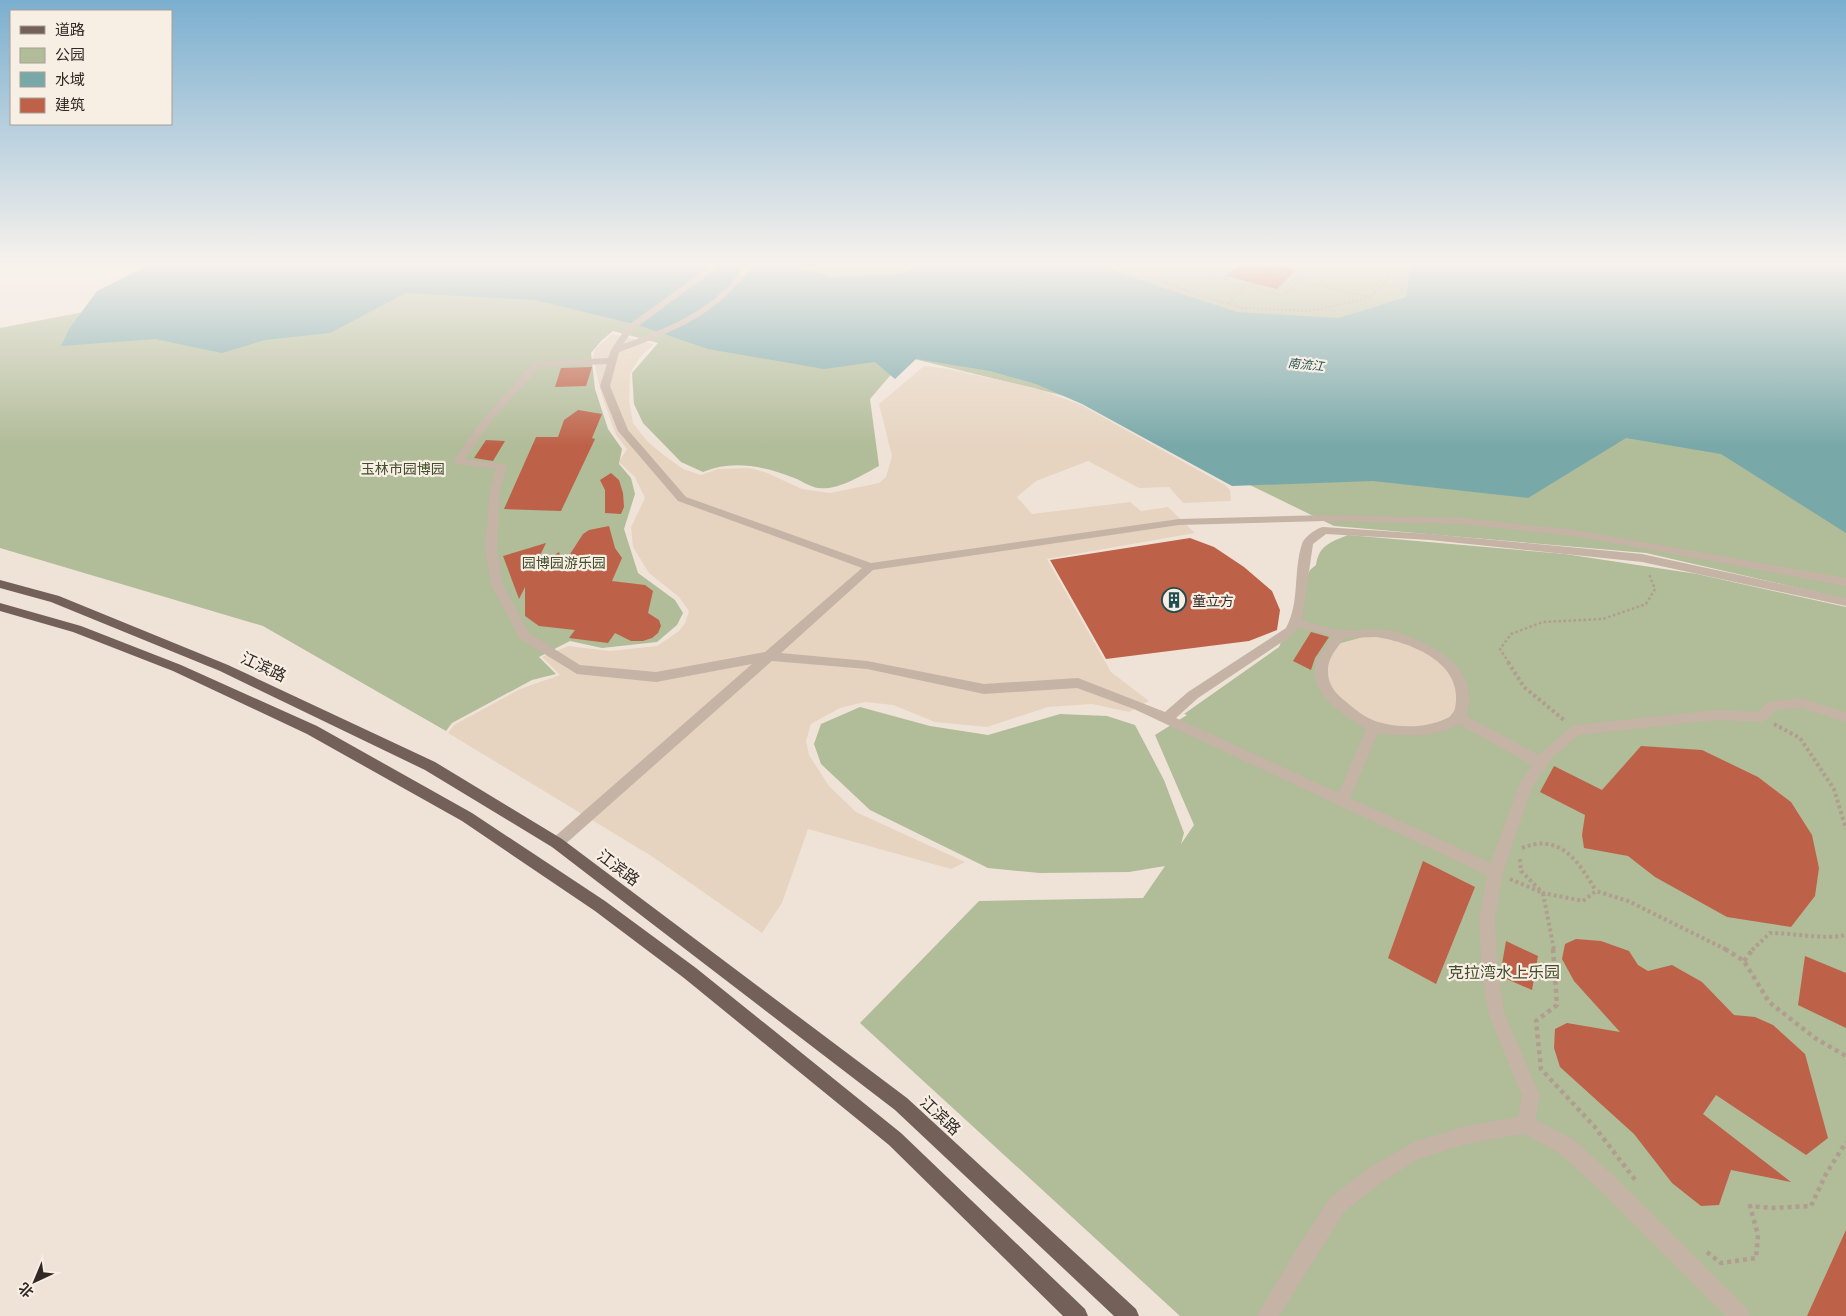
<svg xmlns="http://www.w3.org/2000/svg" width="1846" height="1316" font-family="Commissioner,'Noto Sans SC',sans-serif">
<style>
.green{fill:#b1bc99}
.plaza{fill:#e6d4c0}
.water{fill:#79a8a9}
.building{fill:#bd6248}
.lines{fill:none;stroke-linecap:round;stroke-linejoin:round}
.path-far3{stroke:#b19d90;stroke-width:2;stroke-dasharray:2 2;stroke-linecap:butt}
.path-far2{stroke:#b19d90;stroke-width:2.5;stroke-dasharray:2.5 2.5;stroke-linecap:butt}
.path-far1{stroke:#b19d90;stroke-width:4;stroke-dasharray:3 3;stroke-linecap:butt}
.path{stroke:#b19d90;stroke-width:4.5;stroke-dasharray:4 4;stroke-linecap:butt}
.minor{fill:#c5b3a5;fill-rule:evenodd}
.major{fill:#736058;fill-rule:evenodd}
.labels{text-anchor:middle;dominant-baseline:central;stroke-width:4.5;stroke-linejoin:round;paint-order:stroke}
.far-water-label{font-size:12px;font-style:italic;fill:#1f4e50;stroke:#f7eee4}
.park-label{font-size:14px;fill:#424e2b;stroke:#f7eee4}
.poi-label{font-size:14px;fill:#322926;stroke:#f7eee4;text-anchor:start}
.near-street-label{font-size:16px;fill:#322926;stroke:#f7eee4}
.near-park-label{font-size:16px;fill:#424e2b;stroke:#f7eee4}
</style>
<rect width="100%" height="100%" fill="#efe3d8"/>
<path class="green" d="M241,262h1605v337l-200,-46 -312,-27 -113,-55 -128,-68 -187,-46 -36,42 9,67c-17,9 -41,25 -61,22 -7,-1 -15,-6 -21,-9 -31,-12 -63,-20 -94,-7l-22,-10 -38,-39 -9,-19 -2,-31 26,-30 -45,-12 -11,9 -11,13 4,36 13,40 14,20 -3,15 12,14 4,16 -11,35 14,44 37,27 8,13 -6,12 -20,17 -55,6 -32,-7 -31,16 17,17 -24,6 -80,43 -6,8 -183,-105 -263,-78v-220l189,-36z
M1348,535l217,19 132,20 149,33v709h-666l-320,-293 119,-122 164,-3 22,-32 -36,6 -89,1 -52,-5 -118,-58 -49,-46 -7,-20 7,-20 39,-17 70,19 58,9 72,-21 47,2 28,9 29,55 20,53 -3,11 13,-19 -39,-90 32,-20 -3,-1 95,-67 31,-77 6,-5c3,-20 15,-23 32,-30z"/>
<path class="plaza" d="M612,334l42,10 -13,12 -11,17 -1,28 4,22 14,18 14,12 22,16 18,6 17,-6 31,-1 16,4 37,17 28,4 49,-10 7,-6 6,-21 -13,-52 45,-38 24,3 87,19 46,17 144,80 5,5 1,11 -48,2 -14,-16 -30,1 -51,-27 -52,20 -19,16 15,17 98,-12 11,9 27,-4 27,26 -148,26 64,113 38,29 -20,11 -37,-8 -44,3 -61,20 -52,-5 -42,-17 -28,-3 -25,6 -29,16 -5,17 3,14 20,31 27,26 109,50 -14,7 -143,-40 -26,74 -20,30 -109,-76 -205,-124 6,-8 66,-36 40,-14 -18,-18 26,-11 42,5 47,-5 22,-15 6,-8 4,-12 -10,-14 -30,-24 -16,-26 -2,-20 14,-29 -10,-21 -16,-15 8,-13 -11,-14 -14,-39 -9,-38 2,-9z
M1384,635l49,20 14,14 9,14v26l-8,10 -20,7 -18,2 -28,-3 -19,-9 -30,-24 -8,-22 3,-16 13,-11 22,-6z"/>
<path class="water" d="M151,262h645l1,4 34,11 68,-3 30,-12h164l44,17 100,33 102,6 67,-21 5,-35h435v271l-125,-79 -95,-16 -98,60 -155,-17 -141,5 -150,-82 -46,-20 -46,-13 -74,-12 -21,20 -20,-17 -51,7 -116,-20 -70,-24 -103,-25 -129,-7 -76,40 -65,7 -43,13 -67,-14 -94,7 8,-17 28,-38 56,-28z"/>
<path class="building" d="M1241,262h25l30,8 -19,19 -51,-13z
M592,367l-6,19 -31,1 6,-19z
M578,410l24,4 -10,24 3,1 -34,72 -57,-2 32,-72h22l6,-17z
M486,440l19,1 -12,20 -19,-3z
M611,473l8,7 4,13 1,14 -3,7 -16,-1v-23l-5,-10z
M609,526l6,22 7,10 -10,23 33,4 8,6 -5,22 11,7 2,6 -3,7 -6,5 -9,3h-12l-16,-8 -7,10 -39,-5 6,-8 -36,-4 -14,-10v-29l-6,12 -16,-43 43,-13 -13,27 26,-18 4,13 20,-31 6,-4z
M1190,538l24,9 30,20 28,24 8,19 -3,20 -28,11 -143,18 -56,-99z
M1311,632l18,5 -14,21 -4,12 -18,-9z
M1641,746l61,4 56,27 33,25 21,33 7,33 -4,28 -24,31 -64,-10 -72,-40 -27,-21 -44,-8 -2,-13 3,-20 -45,-23 14,-26 48,24z
M1423,861l52,26 -39,97 -48,-26z
M1576,939l25,2 28,10 9,14 10,6 24,-6 30,17 32,33 21,2 18,8 32,29 23,84 -22,17 -90,-60 -13,19 88,68 -60,-12 -12,35 -18,1 -29,-23 -38,-49 -74,-67 -6,-19 1,-19 12,-6 53,9 -46,-51 -12,-22 3,-15z
M1506,941l32,15 -6,34 -32,-14z
M1805,956l41,17v55l-48,-23z
M1846,1230v86h-39z"/>
<g class="lines">
<path class="path-far3" d="M1122,262l66,30 55,16 66,3 60,-13 14,-13 6,-12 1,-11
M1225,262l-15,14 74,20 27,-28 -25,-6
M1299,280l69,17
M1229,303l16,-17"/>
<path class="path-far2" d="M1509,663l-9,-14 11,-15 32,-12 60,-3 43,-15 9,-15 -6,-15"/>
<path class="path-far1" d="M1508,662l16,25 40,33
M1774,724l26,14 34,51 12,40
M1522,848c38,-16 57,14 74,43
M1520,859l1,12 22,22 40,8 13,-10 32,10 99,49
M1510,879l33,14 11,57
M1752,950l18,-17c25,0 51,7 76,2"/>
<path class="path" d="M1553,949l4,56 -21,16 5,48 53,57 42,55
M1725,949l19,12 25,41 46,36 31,18
M1744,961l9,-12
M1707,1252l14,11 35,-5 2,-23 -8,-29 22,2 39,-2 15,-32 20,-32"/>
<path class="minor" d="M716,262h9l-92,68 -10,14c34,-12 70,-26 97,-50 11,-9 19,-21 28,-32h8c-39,53 -77,68 -137,90l-9,34 18,44 58,67 185,66 308,-44 146,-4 136,3 114,12 271,48v8l-271,-50 -114,-12 -136,-3 -146,4 -306,45 -92,83 86,8 117,23 94,-6 87,34 23,-20 98,-64c14,-25 7,-57 16,-84 2,-7 15,-16 21,-17l107,7 212,20 204,44v8l-204,-44 -212,-22 -104,-6 -13,10 -11,76c12,3 25,9 38,10 18,1 35,-2 53,1 8,2 15,5 22,8 33,14 64,37 51,77l73,39 32,-29 5,-1 140,-15 42,2 10,-10 32,-4 46,14v10l-46,-14 -24,2 -10,10 -5,2 -45,-2 -137,15 -27,23 -20,29 -29,85 -8,46 3,56 7,41 35,81 -5,24 38,19 42,38 132,132 3,7h-24l-125,-125 -42,-38 -35,-19 -58,10 -48,15 -37,24 -37,29 -65,104h-22l39,-66 34,-52 37,-29 47,-27 52,-16 52,-9 4,-21 -33,-81 -7,-41 -3,-56 8,-43 -353,-166 -57,-21 -93,6 -117,-25 -95,-8 -210,186 -5,2 -5,-2 -2,-4 2,-4 200,-175 -96,18 -79,-8 -57,-35 -29,-54 -6,-36 5,-61 6,-19 -38,-5 -5,-3 31,-43 50,-56 74,-4 3,-8 16,-24zM607,364l-7,22 18,45 60,70 184,67 -97,84 -109,20 -76,-7 -51,-32 -26,-48 -6,-36 3,-61 7,-21 -5,-3 -37,-5 25,-37 50,-55zM1298,627l34,9c-4,8 -11,15 -15,23 -12,33 26,56 49,70l-27,64 -163,-75 22,-20 96,-64zM1376,637c39,6 94,29 77,78 -21,13 -51,14 -75,7 -11,-3 -24,-13 -33,-21 -9,-7 -17,-16 -17,-29 -1,-14 9,-23 16,-34zM1459,724l73,41 -13,20 -28,78 -141,-65 28,-65c28,3 56,6 81,-9z"/>
<path class="major" d="M0,580l59,16 169,69 207,97 127,77 345,259 229,211 3,7h-25l-219,-206 -343,-263 -127,-77 -205,-99 -169,-69 -51,-14z
M0,603l81,23 100,39 136,61 155,87 133,88 91,67 205,165 184,176 3,7h-25l-174,-171 -205,-167 -89,-67 -133,-90 -155,-87 -134,-63 -100,-39 -73,-21z"/>
</g>
<linearGradient id="sky" x2="0" y2="1"><stop stop-color="#7bafcf"/><stop offset="0.59" stop-color="#f8f2ed"/><stop offset="1" stop-color="#f8f2ed" stop-opacity="0"/></linearGradient>
<rect width="1846" height="446" fill="url(#sky)"/>
<defs>
<symbol id="building-ring" viewBox="-11 -11 22 22"><circle r="9.5" fill="#f7eee4" stroke="#1f4e50" stroke-width="1.5"/><path d="M-4-6H4V6H1V3H-1V6H-4ZM-2.5-4.3h1.7v1.8h-1.7ZM.8-4.3h1.7v1.8H.8ZM-2.5-1h1.7V.8h-1.7ZM.8-1h1.7V.8H.8Z" fill="#1f4e50"/></symbol>
</defs>
<g fill-rule="evenodd">
<use href="#building-ring" x="1160" y="586" width="28" height="28"/>
</g>
<g class="labels">
<g class="far-water-label">
<text transform="translate(1306 364) rotate(6)">南流江</text>
</g>
<g class="park-label">
<text x="403" y="468">玉林市园博园</text>
<text x="564" y="562">园博园游乐园</text>
</g>
<g class="poi-label">
<text x="1192" y="600">童立方</text>
</g>
<g class="near-street-label">
<text transform="translate(264 666) rotate(25)">江滨路</text>
<text transform="translate(619 867) rotate(37)">江滨路</text>
<text transform="translate(941 1115) rotate(43)">江滨路</text>
</g>
<g class="near-park-label">
<text x="1504" y="971">克拉湾水上乐园</text>
</g>
</g>
<rect x="10" y="10" width="162" height="115" fill="#f7eee4" stroke="#a89f98"/>
<rect x="20" y="26" width="25" height="8" fill="#736058" stroke="#a89f98"/>
<text x="55" y="35" font-size="15" fill="#322926">道路</text>
<rect x="20" y="48" width="25" height="15" fill="#b1bc99" stroke="#a89f98"/>
<text x="55" y="60" font-size="15" fill="#322926">公园</text>
<rect x="20" y="72" width="25" height="15" fill="#79a8a9" stroke="#a89f98"/>
<text x="55" y="85" font-size="15" fill="#322926">水域</text>
<rect x="20" y="98" width="25" height="15" fill="#bd6248" stroke="#a89f98"/>
<text x="55" y="110" font-size="15" fill="#322926">建筑</text>
<g transform="translate(35 1281) rotate(224)" stroke="#f7eee4" stroke-width="4" paint-order="stroke">
<path d="M0-4L9 19L0 12L-9 19Z" fill="#322926"/>
<text y="-8" font-size="14" font-weight="bold" text-anchor="middle" fill="#322926">北</text>
</g>
</svg>
